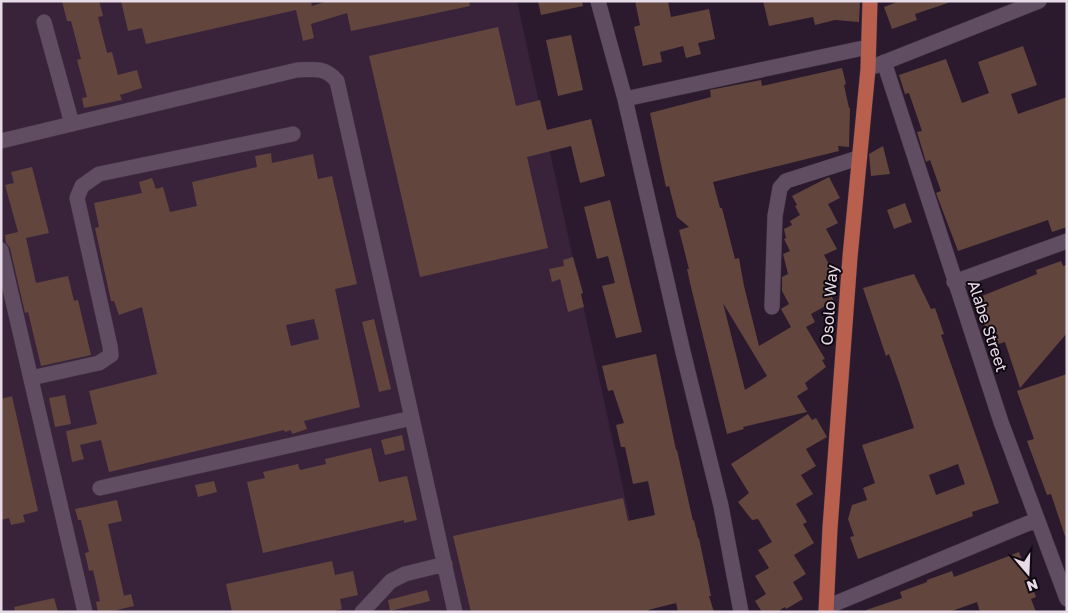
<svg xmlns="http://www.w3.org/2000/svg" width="1068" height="613" font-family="'Golos Text',sans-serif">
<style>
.built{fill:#38233b}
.building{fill:#62463d;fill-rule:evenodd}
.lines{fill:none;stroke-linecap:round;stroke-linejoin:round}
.minor-casing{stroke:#413443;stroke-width:16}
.major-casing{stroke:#413443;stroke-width:16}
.minor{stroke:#614d62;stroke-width:15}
.major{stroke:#b85f4e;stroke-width:15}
.labels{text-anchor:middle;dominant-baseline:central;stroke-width:4;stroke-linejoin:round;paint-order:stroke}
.street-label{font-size:16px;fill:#e6dbe7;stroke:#0f0810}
</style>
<rect width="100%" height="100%" fill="#2b1a2d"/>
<path class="built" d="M1,1h516l133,611h-649z"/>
<path class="building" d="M62,1h37l4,15 -5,1 9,36 5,-1 6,23 19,-5 5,18 -22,7 2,5 -38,8 -2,-10 5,-1 -10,-37 4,-1 -10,-38h-4z
M121,1h190l1,5 16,-5h141l1,5 -119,25 -4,-18 -36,11 3,14 -11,3 -7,-31 -150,34 -4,-16 -14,3z
M538,1h44l1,5 -42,9z
M635,1h33l3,16 38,-8 6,30 -17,4 3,11 -15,4 -3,-12 -23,6 2,10 -19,4 -9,-39 6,-2z
M763,1h97l-1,21 -24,-2 -20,5 -2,-8 -44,9z
M900,1h48v2l-33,11 2,6 -25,9 -8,-22z
M498,27l18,79 24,-6 7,30 44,-11 14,57 -25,7 -9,-37 -44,11 21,91 -128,29 -51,-221z
M571,35l12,55 -25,6 -12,-56z
M1023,46l14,39 -26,9 7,20 49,-17v130l-15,5 -4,-12 -90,31 -22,-58 5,-2 -11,-31 -4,2 -9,-30 5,-1 -13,-38 -4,1 -6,-19 47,-16 16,44 27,-10 -11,-31z
M842,68l4,16 -2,1 5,23h1l-1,39 -11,-1 1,5 -126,31 7,26h2l13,51 4,-1 5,28 15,60 32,-19 -10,-18 8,-5 -7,-13v-14l6,-3 -5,-20 7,-3 -6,-12 2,-1 -2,-9 8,-4 -2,-4 10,-6 -5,-9 2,-1 -5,-9 37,-19 11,21 -12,6 10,19 -12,6 11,20 -13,6 11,20 -11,6 10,20 -23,13 4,8 -9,5 19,32 -3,1 4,7 -21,16 3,6 -11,7 10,16 -64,15 1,2 -17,5 -37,-151 -3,-14h2l-10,-39 10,-3 -12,-10 -8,-31 -3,1 -16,-74 61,-16 -1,-7 51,-10 1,6zM723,303l44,73 -22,14z
M883,146l7,28 -19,2 -2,-22z
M271,153l1,10 41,-9 5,25 14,-3 25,108 -22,5 25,118 -56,14 3,8 -15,5 -1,-4 -6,2 -1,-2 -175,42 -8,-32 -21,5 4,14 -12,3 -6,-31 31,-7 -8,-33 68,-17 -15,-67 -23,8 -5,-14h-3l-16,-73 4,-1 -5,-24 48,-10 -3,-11 13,-4 4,11 7,-2 7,25 27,-6 -5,-24 65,-15 -2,-11zM314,319l5,20 -28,7 -5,-21z
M32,167l17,66 -23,5 10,45 32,-7 6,25 4,-1 13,55 -50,11 -13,-54 -3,1 -15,-65 -4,-5 -1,-8 13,-3 -13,-47 9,-2 -3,-11z
M610,200l32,132 -26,6 -14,-52 13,-3 -7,-27 -11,3 -13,-52z
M905,203l7,19 -18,7 -7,-19z
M573,257l10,36 -2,1 3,13 -16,5 -8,-33 -8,3 -3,-13 15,-3 -1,-6z
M1061,261l2,5 4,-1v68l-47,55 -15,-46 -13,4 -9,-25 3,-1 -9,-22 60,-24 -1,-4z
M914,274l17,35 4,-1 9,26 -3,1 58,168 -27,9 1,4 -115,43 -8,-22 4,-1 -6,-17 4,-14 15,-5 -4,-12 12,-5 -13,-38 52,-17 -15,-46 -10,-28 -3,2 -23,-68zM958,464l7,20 -29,11 -7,-20z
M374,319l17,70 -12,3 -17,-70z
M656,354l20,96h1l16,71 1,-1 4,18h1l12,58h-2l5,16h-36l-2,-9 -28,7v2h-177l-18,-76 170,-38 5,23 27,-6 -7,-34 -15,3 -8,-37h-4l-5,-22 8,-2 -11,-33 -5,1 -6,-25z
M1067,374v162h-2l-14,-42 -4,1 -20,-54 7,-2 -17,-48z
M65,395l6,29 -16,3 -6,-29z
M12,396l26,115 -15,4 2,7 -14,3 -2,-7 -8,2v-121z
M808,414l4,6 4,-2 11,19 -21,12 10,17 -15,9 12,19 -17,10 11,18 -4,2 11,19 -20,12 12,19 -13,8 10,17 -17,10 -1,-2 -8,5h-15l-7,-11 11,-7 -11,-18 14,-8 -11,-18 14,-8 -14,-23 -6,1 -14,-18 11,-9 -18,-29z
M402,435l3,15 -20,5 -4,-15z
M371,448l8,34 28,-6 10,44 -13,3v-3l-141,33 -16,-71 18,-4 -2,-6 35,-8 2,6 26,-6 -1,-5z
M214,481l3,11 -19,5 -3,-12z
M117,500l5,21 -14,3 16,72 7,-2 3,12 -26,6h-10l-2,-10 4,-1 -7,-31 -4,1 -4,-18 4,-1 -8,-32h-3l-3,-11z
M1019,552l17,45 -5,2 5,13h-56l-3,-10 -28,10h-82l-1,-2 36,-12 -2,-6 27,-10v-2l25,-9 2,6z
M332,561l3,14 18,-4 5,24 -18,4 2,10 -12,3h-98l-6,-28z
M427,590l3,11 -40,10 -2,-11z
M54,598l4,14h-43l-1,-5z"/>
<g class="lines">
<defs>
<path id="minor" d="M598,1l27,98 58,253 38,154 20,106
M44,22l28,102
M884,62l117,360 66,177
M875,66l164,-65
M625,99l243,-52
M1,141l296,-71c17,-1 28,-3 40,11 39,177 80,353 118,531
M1,250l84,362
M954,282l113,-41
M772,307l3,-91 5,-28 6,-7 72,-23
M31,378l68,-15 12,-8 -1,-9 -33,-148 5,-12 17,-12 194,-40
M100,488l312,-70
M827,607l209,-87
M362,612l29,-31 14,-7 40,-10"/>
<path id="major" d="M826,612l4,-84 20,-271 18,-188 2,-68"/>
</defs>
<use href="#minor" class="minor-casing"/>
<use href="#major" class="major-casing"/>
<use href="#minor" class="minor"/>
<use href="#major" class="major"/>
</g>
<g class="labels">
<g class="street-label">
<text transform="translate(829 305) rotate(-86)">Osolo Way</text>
<text transform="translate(988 326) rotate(72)">Alabe Street</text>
</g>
</g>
<rect width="1068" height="613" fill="none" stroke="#e6dbe7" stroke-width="5"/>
<g transform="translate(1028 573) rotate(161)" stroke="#0f0810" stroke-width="4" paint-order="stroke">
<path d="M0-4L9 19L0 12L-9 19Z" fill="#e6dbe7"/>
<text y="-8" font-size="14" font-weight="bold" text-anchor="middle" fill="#e6dbe7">N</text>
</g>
</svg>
